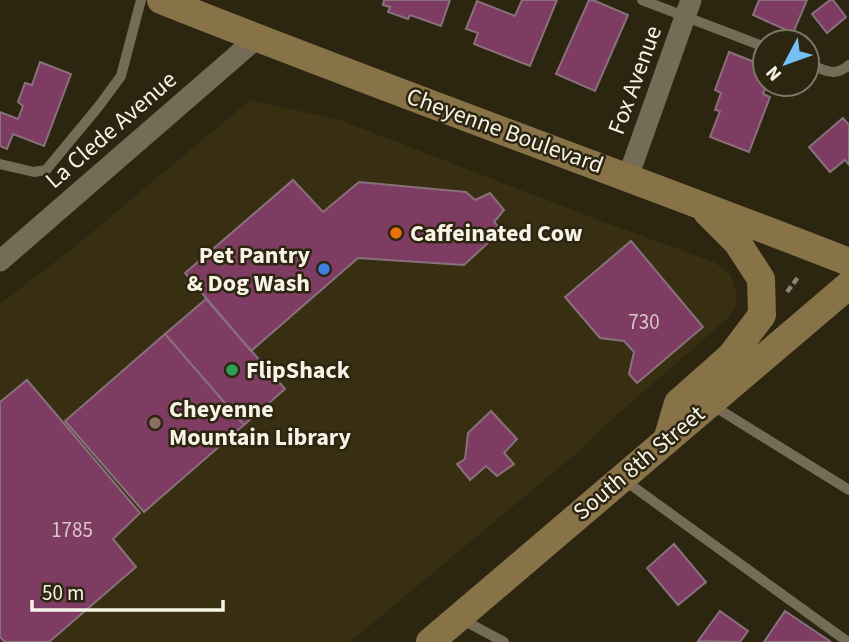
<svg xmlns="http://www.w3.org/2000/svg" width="849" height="642" font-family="'Source Sans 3',sans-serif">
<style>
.built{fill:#382e12}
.building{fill:#7e3c62;stroke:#88707c;stroke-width:2}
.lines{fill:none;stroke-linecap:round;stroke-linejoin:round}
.path{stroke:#898372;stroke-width:4.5;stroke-dasharray:7 3.5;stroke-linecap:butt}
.lane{stroke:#746c56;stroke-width:10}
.street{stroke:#746c56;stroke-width:21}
.secondary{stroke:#887349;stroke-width:28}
.food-dot{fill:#e8710a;stroke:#2c2510;stroke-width:2.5}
.shop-dot{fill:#3f7fe0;stroke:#2c2510;stroke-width:2.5}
.leisure-dot{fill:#2e9e5b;stroke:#2c2510;stroke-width:2.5}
.education-dot{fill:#8d6e63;stroke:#2c2510;stroke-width:2.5}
.labels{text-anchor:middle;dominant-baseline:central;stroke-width:5;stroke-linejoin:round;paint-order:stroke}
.number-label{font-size:21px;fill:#dac5c6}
.street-label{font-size:24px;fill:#f8f3e7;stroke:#2c2510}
.poi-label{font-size:24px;font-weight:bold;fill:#f8f3e7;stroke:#2c2510;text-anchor:start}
</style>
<rect width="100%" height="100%" fill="#2c2510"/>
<path class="built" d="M250,100l90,20 264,102 110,40 16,12 6,16v15l-9,14 -116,101 -27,27 -234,195h-350v-338l72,-55z"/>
<path class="building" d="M384,0h66l-9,26 -31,-11 -2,4 -20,-7 2,-5 -7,-2z
M522,0h35l-27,66 -56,-22 4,-11 -12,-4 11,-28 38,15z
M589,0h4l35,15 -33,76 -39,-17z
M759,0h48l-14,33 -40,-18z
M830,0h3l13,17 -19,16 -15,-19z
M729,52l36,14v18h2l-4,10 7,3 -21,55 -39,-15 10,-26 -5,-1 6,-17 -6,-3z
M40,62l31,12 -27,72 -31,-12 -6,15 -7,-3v-34l18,7 5,-13 -5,-4 7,-19 7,2z
M843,118l6,7v40l-4,-5 -15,12 -21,-25z
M293,180l30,32 36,-30 107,10 9,8 15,-7 14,17 -10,12 8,8 -38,35 -106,-7 -107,93 -66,-78z
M631,241l72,86 -66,56 -8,-9 5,-22 -10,-11 -24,-3 -35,-41z
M206,299l79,90 -41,36 -79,-91z
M165,334l79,91 -100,87 -79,-91z
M27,380l113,133 -27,26 23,28 -87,75h-44l-5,-5v-235z
M491,411l26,28 -13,14 10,11 -17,12 -11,-10 -16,14 -13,-16 8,-5 3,-26z
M674,544l32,38 -28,23 -31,-37z
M720,611l28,20 -8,11 -42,-1z
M785,611l46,31h-67z"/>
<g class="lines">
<path class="path" d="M787,292l12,-16"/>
<path class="lane" d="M642,0l123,47
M807,63c17,7 27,15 42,2
M0,164l34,8 12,-2 53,-64 22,-30 20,-76
M712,405l137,85
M624,480l224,162
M461,619l43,23"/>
<path class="street" d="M628,177l63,-177
M0,261l257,-223"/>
<path class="secondary" d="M161,0c228,91 459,173 688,262
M667,440l11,-37 53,-47 31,-41 -1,-36 -24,-37 -30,-30
M430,642l419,-357"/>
</g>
<circle class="food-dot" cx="396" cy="233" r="7"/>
<circle class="shop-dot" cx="324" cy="269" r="7"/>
<circle class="leisure-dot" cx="232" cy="370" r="7"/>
<circle class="education-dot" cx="155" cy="423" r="7"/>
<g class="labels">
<g class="number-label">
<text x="644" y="322">730</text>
<text x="72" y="530">1785</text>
</g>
<g class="street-label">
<text transform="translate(635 80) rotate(-70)">Fox Avenue</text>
<text transform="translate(111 130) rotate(-41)">La Clede Avenue</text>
<text transform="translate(505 131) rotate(20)">Cheyenne Boulevard</text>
<text transform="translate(639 463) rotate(-40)">South 8th Street</text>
</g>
<g class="poi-label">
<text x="410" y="233">Caffeinated Cow</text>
<text x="310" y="255" text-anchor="end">Pet Pantry<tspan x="310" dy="28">&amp; Dog Wash</tspan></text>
<text x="246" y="370">FlipShack</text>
<text x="169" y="409">Cheyenne<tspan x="169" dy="28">Mountain Library</tspan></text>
</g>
</g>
<g transform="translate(786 63) rotate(229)"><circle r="33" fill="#2c2510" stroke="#7e7766" stroke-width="2"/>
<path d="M0-5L12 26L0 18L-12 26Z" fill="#73c1f5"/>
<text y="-10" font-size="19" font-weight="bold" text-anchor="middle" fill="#f8f3e7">N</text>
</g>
<path d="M32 600v10h191v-10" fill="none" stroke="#f8f3e7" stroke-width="3.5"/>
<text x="42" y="600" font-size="21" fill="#f8f3e7" stroke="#2c2510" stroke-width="5" paint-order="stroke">50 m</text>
</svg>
